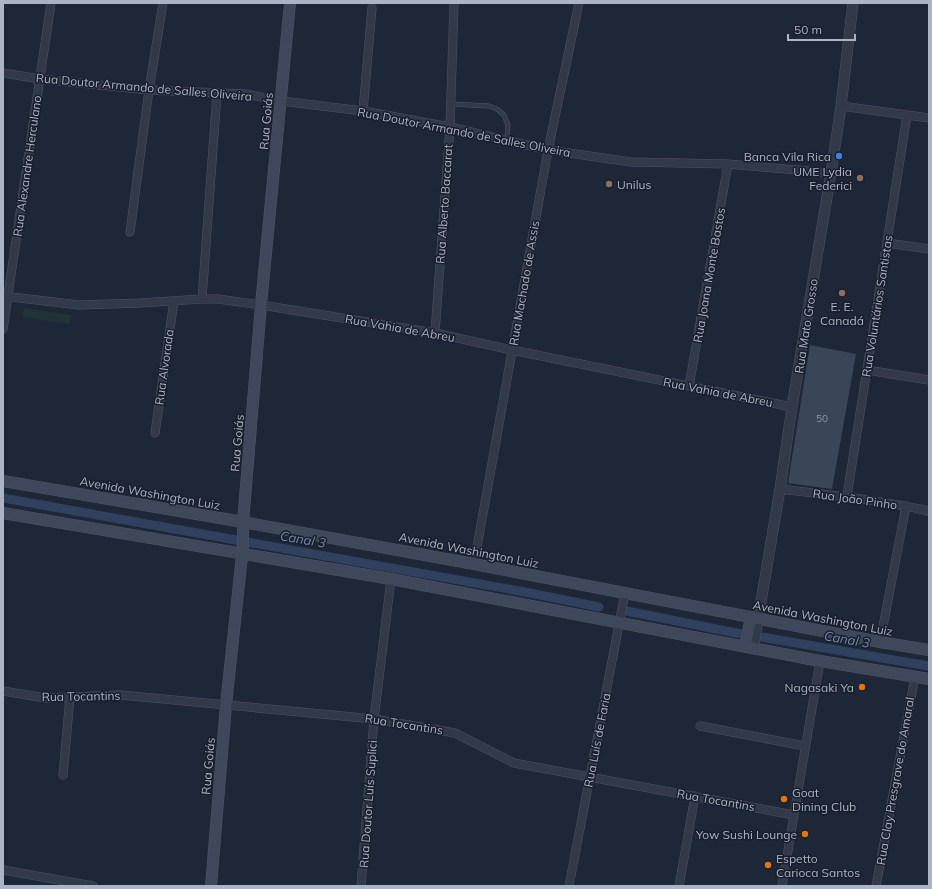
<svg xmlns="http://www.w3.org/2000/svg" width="932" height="889" font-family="Mulish,sans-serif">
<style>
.green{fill:#203438}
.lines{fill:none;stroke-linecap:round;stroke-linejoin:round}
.canal{stroke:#30415f;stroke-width:9}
.building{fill:#3a4558}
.service-casing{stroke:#4c5463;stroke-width:5}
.minor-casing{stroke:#4c5463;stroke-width:9}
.tertiary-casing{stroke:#4c5463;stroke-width:11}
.secondary-casing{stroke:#4c5463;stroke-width:12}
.service{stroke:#323948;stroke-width:4}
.minor{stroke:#323948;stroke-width:8}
.tertiary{stroke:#323948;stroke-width:10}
.secondary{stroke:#3f485b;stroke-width:11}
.shop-dot{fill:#3f7fe0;stroke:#171f2c;stroke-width:1.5}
.education-dot{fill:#8d6e63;stroke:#171f2c;stroke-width:1.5}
.food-dot{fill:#e8710a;stroke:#171f2c;stroke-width:1.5}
.labels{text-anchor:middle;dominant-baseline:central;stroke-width:3;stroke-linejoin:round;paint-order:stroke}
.number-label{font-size:10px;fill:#8f98aa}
.street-label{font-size:12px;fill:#abb4c5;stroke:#171f2c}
.poi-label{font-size:12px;fill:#abb4c5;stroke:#171f2c;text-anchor:end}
.water-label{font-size:13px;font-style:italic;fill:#7288af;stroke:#171f2c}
</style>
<rect width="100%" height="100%" fill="#1e2737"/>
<path class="green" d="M24,308l47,7 -1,9 -47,-7z"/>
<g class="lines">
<path class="canal" d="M3,498l522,94 74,15
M627,611l114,23
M761,637l168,29"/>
</g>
<path class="building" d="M810,345l46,9 -24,135 -44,-6z"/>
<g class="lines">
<defs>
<path id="service" d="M451,104l38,2 8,3 7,6 4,10 -1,15"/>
<path id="minor" d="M3,73l37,6 109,11 97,4 35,7 82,10 87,16 98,23 83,12 97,2 103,9
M841,106l88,12
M363,111l9,-103
M130,232l19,-142 14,-87
M887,243l42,6
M3,296l76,9 61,-2 62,-4h16l43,6 174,28 77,17 280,57
M202,299l15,-206
M3,329l48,-326
M435,333l15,-206 4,-124
M867,370l62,10
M689,386l39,-222
M155,433l19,-132
M780,489c50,6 100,11 149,22
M847,496l60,-381
M474,564l74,-414 31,-147
M880,642l26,-136
M3,691l42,7 76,-3 253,24 81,14 59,30 280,52
M700,726l105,20
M63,775l7,-78
M3,870l90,16
M361,886l13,-167 17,-140
M569,886l56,-293
M679,886l16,-90
M782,886l38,-225
M876,886l39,-209"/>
<path id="tertiary" d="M753,649l27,-160 12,-82 39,-234 10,-67 12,-103"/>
<path id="secondary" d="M3,481l240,41 231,42 406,78 49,8
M3,513l388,66 429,82 109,18
M745,647l6,-30
M211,886l15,-181 17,-159v-24l18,-217 29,-302"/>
</defs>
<use href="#service" class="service-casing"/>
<use href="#minor" class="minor-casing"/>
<use href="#tertiary" class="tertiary-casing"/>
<use href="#secondary" class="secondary-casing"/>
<use href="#service" class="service"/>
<use href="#minor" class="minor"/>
<use href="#tertiary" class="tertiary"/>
<use href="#secondary" class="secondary"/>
</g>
<circle class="shop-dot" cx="839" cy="156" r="4"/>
<g class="education-dot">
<circle cx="860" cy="178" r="4"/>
<circle cx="609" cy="184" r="4"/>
<circle cx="842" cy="293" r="4"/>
</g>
<g class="food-dot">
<circle cx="862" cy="687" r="4"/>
<circle cx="784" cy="799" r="4"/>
<circle cx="805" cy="834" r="4"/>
<circle cx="768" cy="865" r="4"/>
</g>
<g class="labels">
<g class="number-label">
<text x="822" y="418">50</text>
</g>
<g class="street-label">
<text transform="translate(144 87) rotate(5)">Rua Doutor Armando de Salles Oliveira</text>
<text transform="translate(266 121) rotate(-85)">Rua Goiás</text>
<text transform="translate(464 132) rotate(11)">Rua Doutor Armando de Salles Oliveira</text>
<text transform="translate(27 166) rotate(-82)">Rua Alexandre Herculano</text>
<text transform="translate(444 204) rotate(-86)">Rua Alberto Baccarat</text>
<text transform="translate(709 275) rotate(-80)">Rua Joana Monte Bastos</text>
<text transform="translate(524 283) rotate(-80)">Rua Machado de Assis</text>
<text transform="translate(877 306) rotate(-81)">Rua Voluntários Santistas</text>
<text transform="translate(806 326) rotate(-81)">Rua Mato Grosso</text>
<text transform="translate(400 328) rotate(10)">Rua Vahia de Abreu</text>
<text transform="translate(164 367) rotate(-82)">Rua Alvorada</text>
<text transform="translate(718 392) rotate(11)">Rua Vahia de Abreu</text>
<text transform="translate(237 443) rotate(-85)">Rua Goiás</text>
<text transform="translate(150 493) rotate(10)">Avenida Washington Luiz</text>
<text transform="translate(855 499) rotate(8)">Rua João Pinho</text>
<text transform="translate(469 550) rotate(11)">Avenida Washington Luiz</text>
<text transform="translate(823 618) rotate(11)">Avenida Washington Luiz</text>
<text transform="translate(81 696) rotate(-1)">Rua Tocantins</text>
<text transform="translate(404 724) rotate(9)">Rua Tocantins</text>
<text transform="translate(597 740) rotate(-79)">Rua Luís de Faria</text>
<text transform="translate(208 766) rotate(-85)">Rua Goiás</text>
<text transform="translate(895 781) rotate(-80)">Rua Clay Presgrave do Amaral</text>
<text transform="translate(716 800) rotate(10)">Rua Tocantins</text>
<text transform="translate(368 804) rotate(-86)">Rua Doutor Luís Suplici</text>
</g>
<g class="poi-label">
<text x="831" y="156">Banca Vila Rica</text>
<text x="852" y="171">UME Lydia<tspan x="852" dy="14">Federici</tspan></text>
<text x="617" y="184" text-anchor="start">Unilus</text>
<text x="842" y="306" text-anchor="middle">E. E.<tspan x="842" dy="14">Canadá</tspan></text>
<text x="854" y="687">Nagasaki Ya</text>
<text x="792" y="792" text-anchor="start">Goat<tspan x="792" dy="14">Dining Club</tspan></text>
<text x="797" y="834">Yow Sushi Lounge</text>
<text x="776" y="858" text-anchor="start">Espetto<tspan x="776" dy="14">Carioca Santos</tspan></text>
</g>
<g class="water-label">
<text transform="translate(303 539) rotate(10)">Canal 3</text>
<text transform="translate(847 639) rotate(10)">Canal 3</text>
</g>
</g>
<rect width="932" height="889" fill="none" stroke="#abb4c5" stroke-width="8"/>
<path d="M788 34v6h67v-6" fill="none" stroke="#abb4c5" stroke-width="2"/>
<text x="794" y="34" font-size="12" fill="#abb4c5" stroke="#171f2c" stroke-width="3" paint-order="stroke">50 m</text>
</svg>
